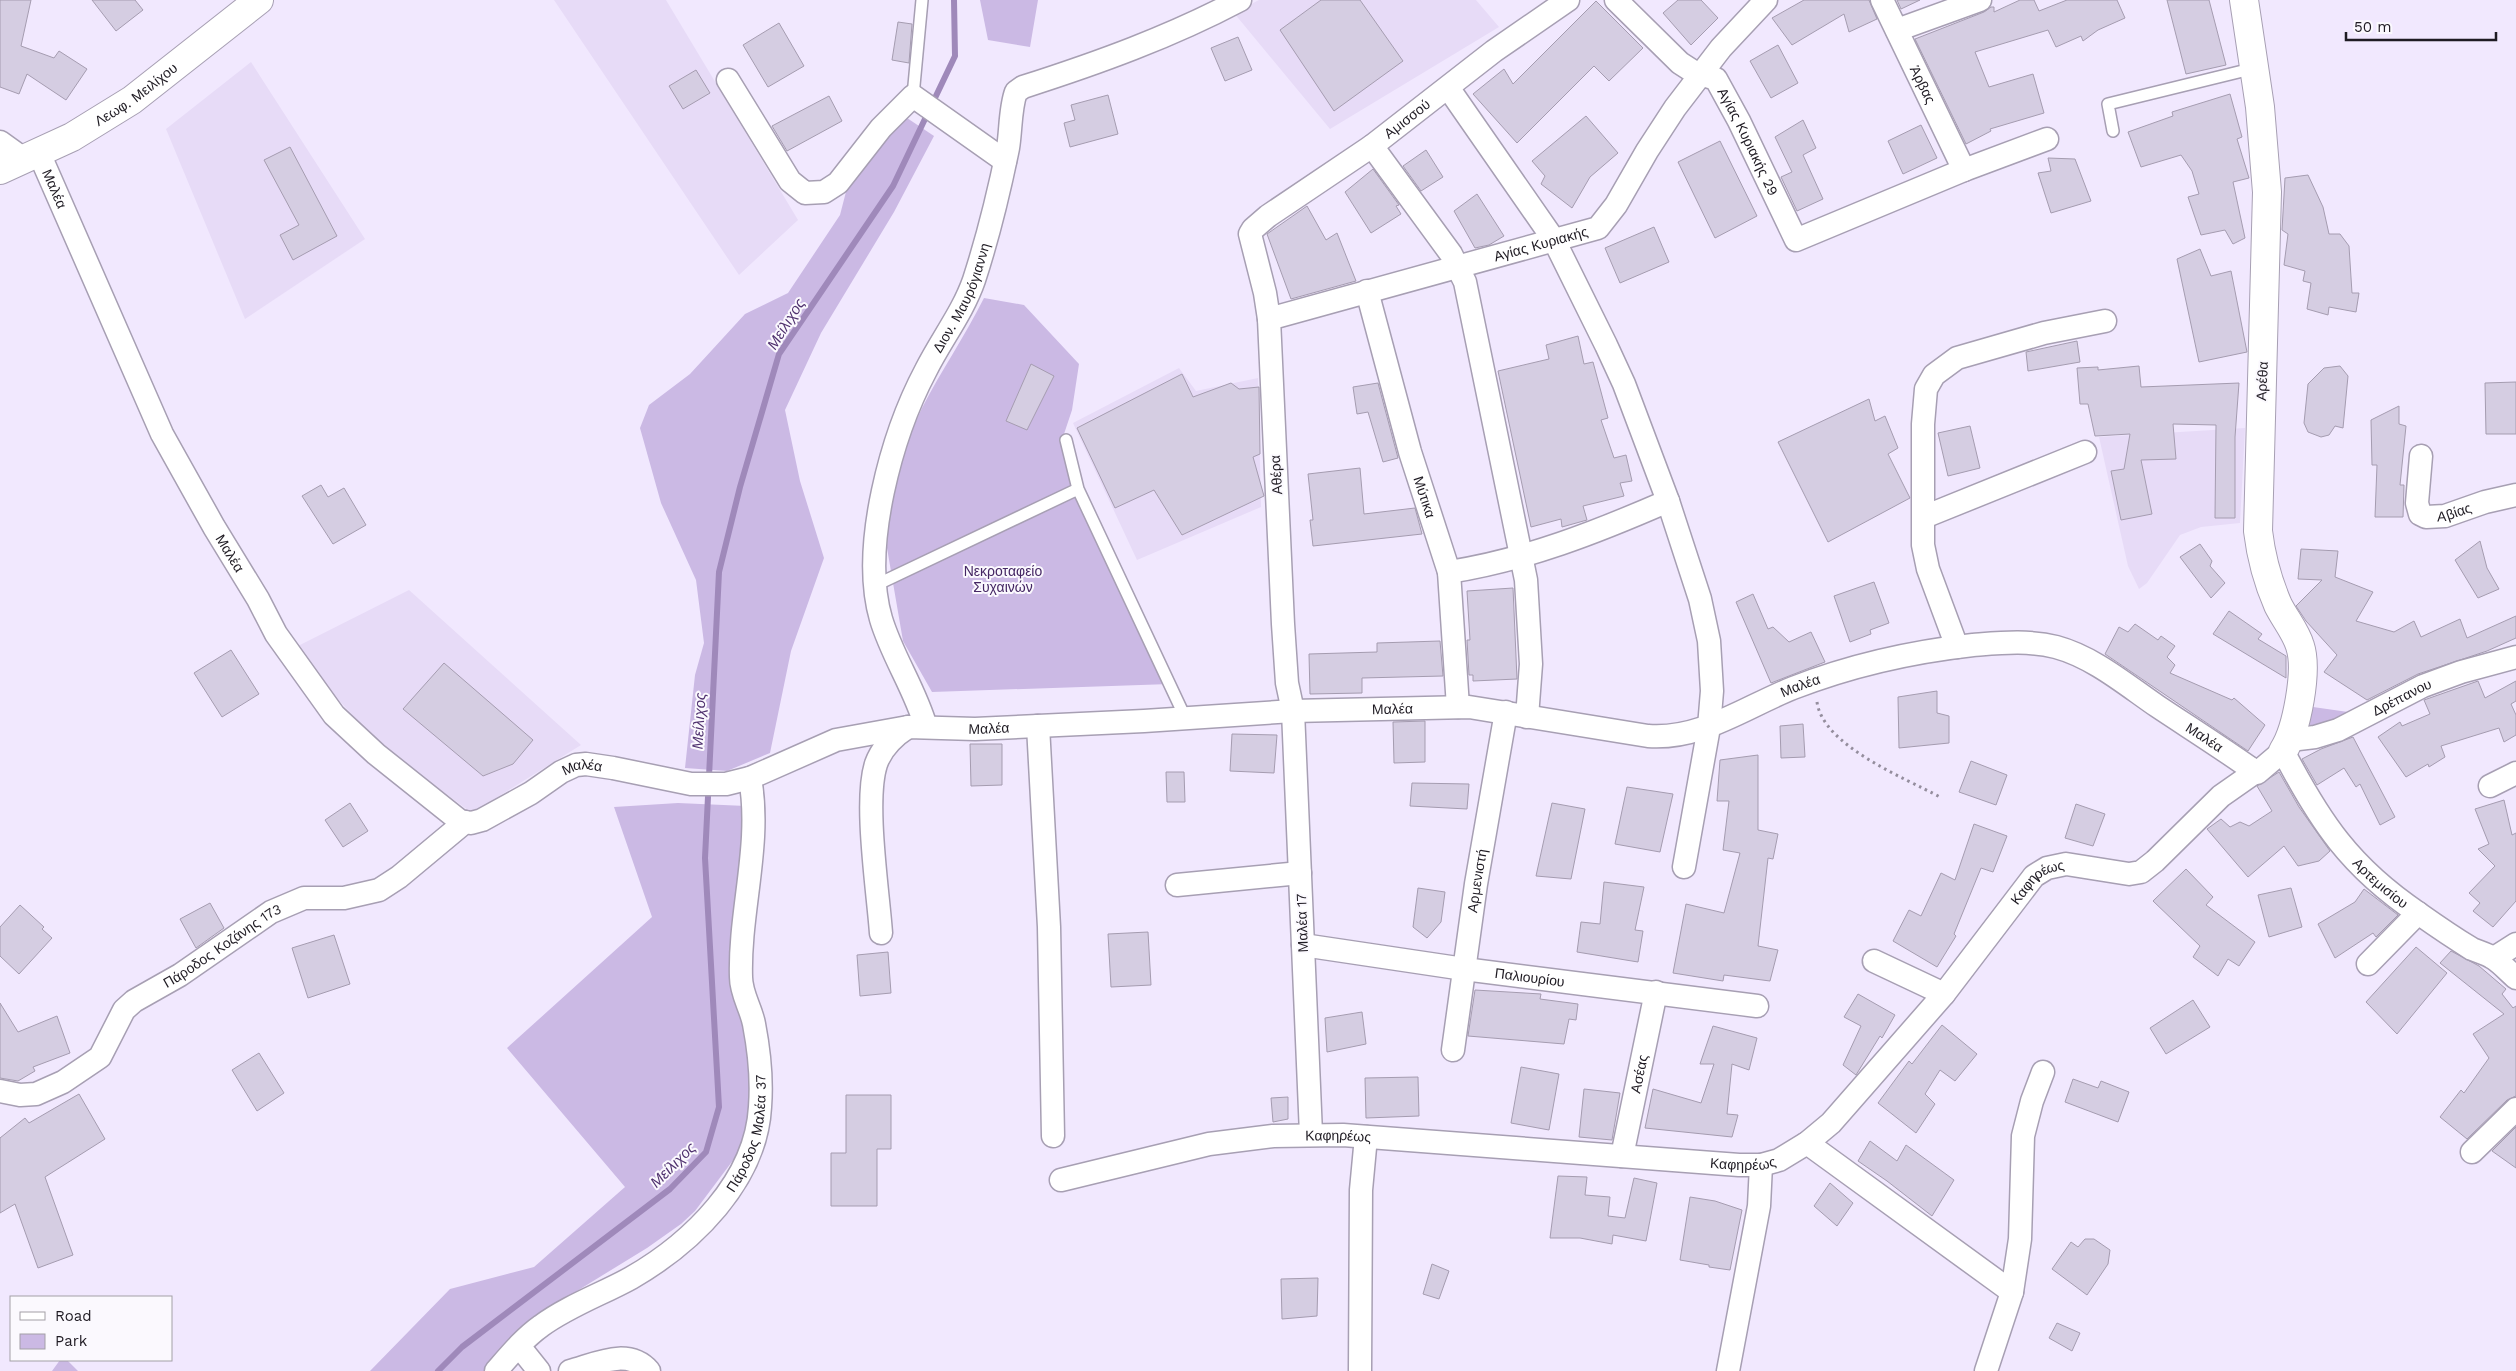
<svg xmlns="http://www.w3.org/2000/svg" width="2516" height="1371" font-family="'Work Sans',sans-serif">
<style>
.built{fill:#e7dbf7}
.green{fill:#cbb9e4}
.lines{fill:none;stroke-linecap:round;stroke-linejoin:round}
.stream{stroke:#9f89ba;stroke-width:6}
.building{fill:#d5cde2;stroke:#a59cb0}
.lane-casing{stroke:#a79fb3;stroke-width:14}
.street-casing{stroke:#a79fb3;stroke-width:25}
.secondary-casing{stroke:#a79fb3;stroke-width:30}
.path{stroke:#948d9d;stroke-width:3;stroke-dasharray:2.5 4;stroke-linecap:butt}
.lane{stroke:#fff;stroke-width:11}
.street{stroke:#fff;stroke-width:22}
.secondary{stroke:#fff;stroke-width:28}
.labels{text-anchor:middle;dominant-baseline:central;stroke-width:4;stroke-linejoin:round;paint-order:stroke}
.street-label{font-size:14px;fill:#1f1b23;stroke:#fbf9fe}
.park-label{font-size:14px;fill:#452764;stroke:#fbf9fe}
.water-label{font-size:15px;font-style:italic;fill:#50326f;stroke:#fbf9fe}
</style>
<rect width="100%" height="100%" fill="#f1e8fe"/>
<path class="built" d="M554,0h112l132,220 -59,55z
M1259,0h217l23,27 -169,102 -96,-116z
M251,62l114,177 -120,80 -79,-190z
M1179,368l17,23 62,-13 3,129 -124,53 -64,-137z
M2245,428l-5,95 -39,4 -21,8 -33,48 -8,6 -11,-23 -29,-129z
M409,590l172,155 -109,68 -68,-50 -37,-32 -31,-34 -40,-50z"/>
<path class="green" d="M980,0h58l-8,47 -42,-7z
M907,118l27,18 -40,76 -73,121 -36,77 15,71 24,77 -33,93 -21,102 -43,18 -42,-3 10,-93 9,-32 -8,-63 -35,-77 -21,-75 9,-23 41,-31 55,-60 43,-21 52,-78 8,-31 19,-26z
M984,298l40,7 55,59 -7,46 -11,33 109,241 -238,8 -29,-51 -16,-93c1,-43 16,-101 35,-140 19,-37 43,-72 62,-110z
M2306,706l49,7 -56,19z
M678,803l68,3 2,262 3,31 -4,29 -7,23 -45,60 -14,13 -34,24 -119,73 -43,50h-115l80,-82 84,-22 91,-80 -118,-139 145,-131 -38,-110z
M60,1360h7l11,11h-26z"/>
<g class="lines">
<path class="stream" d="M438,1371l24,-24 208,-158 36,-37 13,-45 -14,-249 14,-286 21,-85 39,-133 114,-168 62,-130 -1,-56"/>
</g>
<path class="building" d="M0,0h31l-10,46 33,12 5,-7 28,18 -21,31 -39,-26 -8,20 -19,-7z
M92,0h43l8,10 -27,21z
M1321,0h39l43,61 -69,50 -54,-81z
M1678,0h23l17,18 -27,27 -28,-32z
M1804,0h65l8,19 -28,13 -5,-18 -52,31 -20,-27z
M1897,0h23l-19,9z
M2020,0h14l5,11 28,-11h50l8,18 -27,12 -15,11 -2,-5 -25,11 -8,-17 -73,22 14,35 44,-13 11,39 -54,16 1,2 -25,13 -51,-105 69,-27 7,-5h3v5z
M2167,0h42l17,65 -40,9z
M1596,1l47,47 -34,33 -15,-15 -77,77 -44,-49 31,-25 9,15z
M898,22l14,2 -3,39 -17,-3z
M779,23l25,43 -36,21 -25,-42z
M1238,37l14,33 -27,11 -14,-33z
M1778,45l20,38 -27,15 -21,-37z
M696,70l14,23 -27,16 -14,-23z
M2230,94l12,43 -5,2 12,39 -16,4 12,56 -12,6 -8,-14 -24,5 -13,-38 11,-3 -7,-23 -11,-16 -40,12 -13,-35 45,-16 -1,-4z
M1108,95l10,39 -48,13 -6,-24 11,-3 -4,-15z
M829,96l13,25 -55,30 -15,-25z
M1586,116l32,37 -28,24 -18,31 -31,-24 4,-8 -13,-15z
M1803,120l13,28 -13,7 20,44 -26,12 -16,-34 11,-5 -17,-35z
M1921,125l16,33 -34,16 -15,-33z
M1720,141l37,75 -42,22 -37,-76z
M290,147l47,89 -44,24 -13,-25 19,-10 -35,-65z
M1426,150l17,27 -22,14 -18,-25z
M2048,158l27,1 16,42 -40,12 -13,-40 13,-2z
M1373,169l26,36 -3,1 5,8 -30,19 -26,-41z
M2308,175l15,32 6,27h11l9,12 3,47h7l-3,19 -27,-5 -1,8 -21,-6 4,-26 -8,-2 2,-10 -21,-6 4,-31 -6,-4 3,-52z
M1477,194l27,42 -15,9 -14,3 -21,-37z
M1307,206l19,34 11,-7 19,48 -65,18 -24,-65z
M1654,227l15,35 -49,21 -15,-35z
M2200,249l11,27 20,-5 16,81 -48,10 -22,-103z
M1578,336l6,28 9,-2 15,56 -7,2 13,38 12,-3 6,26 -12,2 4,13 -41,10 4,14 -25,7 -1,-8 -30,8 -33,-156 51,-12 -3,-14z
M2077,341l3,21 -52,9 -2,-19z
M1031,364l23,12 -27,54 -21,-9z
M2139,366l2,21 98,-4 -4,54v81h-20l1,-93 -43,-1 3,35 -35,1 11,54 -31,6 -10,-49 13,-2 6,-35 -35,2 -7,-32h-8l-3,-36 21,-1v3z
M2340,366l8,10 -5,52 -8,-2 -6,9 -8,2 -13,-5 -4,-9 4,-39 16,-16z
M1182,374l11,23 38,-14 8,6 20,-2 1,67 -7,3 11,39 -82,39 -28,-45 -39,18 -38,-80z
M2516,382v52h-30l-1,-51z
M1378,383l20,75 -15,4 -15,-50 -11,2 -4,-27z
M1869,399l6,22 10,-5 13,32 -10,6 22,44 -82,44 -50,-100z
M2399,406v18l7,2 -6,59h4l-1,32h-28l2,-52h-5l-1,-45z
M1970,426l10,42 -32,8 -10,-43z
M1360,468l4,46 51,-6 7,26 -109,12 -3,-26h3l-5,-46z
M321,485l7,12 16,-9 22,37 -33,19 -31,-48z
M2480,541l7,27 12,21 -21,9 -23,-38z
M2200,544l12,17 -2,5 15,17 -14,15 -31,-41z
M2301,549l37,2 -3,26 38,15 -17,29 38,11 20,-11 7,16 39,-18 7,19 49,-22v22l-29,13 -69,23 -51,26 -43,-28 13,-17 -31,-34 -10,-15 26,-26 -24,-1z
M1874,582l15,41 -19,7 1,4 -21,8 -16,-46z
M1513,588l4,91 -44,2v-6h-4l-2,-35h3l-3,-49z
M1753,594l15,35 5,-2 16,15 22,-10 14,30 -54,21 -35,-81z
M2229,611l33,23 -4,5 28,17v22l-73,-44z
M2135,624l23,16 3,-4 14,10 -8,11 8,8 -5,8 62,27 2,-2 31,27 -17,26 -143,-97 14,-27 9,5z
M1440,641l3,35 -81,2v15l-52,1 -1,-40 68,-2v-9z
M231,650l28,44 -37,23 -28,-44z
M444,663l89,77 -20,24 -30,12 -80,-67z
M2478,681l7,17 31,-17v20l-5,3 5,11v20l-12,7 -5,-14 -58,18 4,11 -16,10 -1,-3 -22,13 -28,-40 22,-15 2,4 28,-12 -6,-14z
M1937,691v22l12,3v27l-50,5 -1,-51z
M1425,721v41l-31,1 -1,-41z
M1803,724l2,33 -24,1 -1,-32z
M1232,734l45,1 -3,38 -44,-2z
M2353,737l42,80 -15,8 -20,-41 -4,3 -12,-19 -27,17 -15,-26 19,-10z
M970,744h32v41l-31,1z
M1758,755v75l20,4 -5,25 -5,-1 -10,88 20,4 -8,31 -46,-6 -1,6 -50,-8 13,-69 38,9 16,-60 -17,-3 6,-49h-12l3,-41z
M1971,761l36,14 -11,30 -37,-13z
M1166,772h18l1,30h-18z
M2279,772l20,35 31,44 -11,10 -21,5 -14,-20 -36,31 -41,-48 14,-10 9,8 10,-5 9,4 23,-15 -15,-25z
M1412,783l57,1 -2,25 -57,-3z
M1627,787l46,7 -13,58 -45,-8z
M2504,800l8,35 4,-2v68l-23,26 -20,-16 7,-8 -11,-10 26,-27 -17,-17 11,-5 -14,-35z
M350,803l18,28 -25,16 -18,-27z
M1552,803l33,6 -14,70 -35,-3z
M2076,804l29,10 -12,32 -28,-8z
M1974,824l33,12 -14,36 -12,-4 -27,66 2,2 -19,31 -44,-26 16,-31 12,6 20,-43 14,7z
M2186,869l27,28 -7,8 49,37 -16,24 -11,-7 -10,17 -25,-19 7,-11 -47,-45z
M1604,882l40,5 -9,43 8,1 -5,31 -61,-10 4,-30 19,2z
M1418,888l27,4 -4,30 -14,16 -14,-11z
M2291,888l11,39 -33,10 -11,-42z
M2364,889l34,26 -22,22 -3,-4 -38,25 -17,-34 37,-22z
M210,903l14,25 -28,20 -16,-29z
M20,905l24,22 -2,2 10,9 -33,36 -19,-18v-29z
M1148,932l3,53 -40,2 -3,-53z
M334,935l16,49 -42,14 -16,-50z
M2416,947l31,26 -50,61 -31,-32z
M2451,951l28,15 27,23 -4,5 11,14 3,-2v90l-9,4 -40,39 -27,-22 21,-27 3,3 25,-35 -16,-24 31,-20 -64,-51z
M888,952l3,41 -31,3 -3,-41z
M1475,990l66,4 -1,5 38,5 -2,16 -7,-1 -5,25 -96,-8z
M1858,994l37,21 -13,23 -2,-2 -24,39 -13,-10 18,-39 -17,-9z
M2193,1000l17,27 -44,27 -16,-26z
M0,1003l18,29 39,-16 13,37 -37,14 2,4 -17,10 -18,-3z
M1362,1012l4,32 -39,8 -2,-34z
M1942,1025l35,29 -22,27 -15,-11 -15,24 10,10 -19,29 -38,-30 31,-42 3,3z
M1713,1026l44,12 -8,32 -17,-6 -5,50 11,1 -6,22 -87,-9 8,-39 48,14 13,-39h-14z
M259,1053l25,40 -27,18 -25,-41z
M1521,1067l38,7 -10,56 -38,-7z
M1418,1077l1,39 -53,2 -1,-40z
M2073,1079l25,9 3,-7 28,11 -11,30 -53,-20z
M1584,1089l36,4 -8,47 -33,-3z
M79,1094l26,45 -60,38 28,78 -35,13 -23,-64 -15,9v-75l25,-20 4,5z
M846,1095h45v54h-14v57h-46v-53h15z
M1288,1097v22l-15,3 -2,-24z
M2516,1127v41l-24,-17z
M1870,1141l27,20 9,-16 48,35 -22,36 -45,-35 -29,-20z
M1558,1176l29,1 -2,18 25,2 -2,19 17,2 9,-40 23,5 -11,58 -33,-6 -1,9 -32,-6h-30z
M1830,1183l23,20 -16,23 -23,-20z
M1690,1197l25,4 27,9 -12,60 -21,-3v-2l-29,-5z
M2085,1239h9l16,11 -2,14 -21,31 -35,-26 19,-27 7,5z
M1432,1264l17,7 -10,28 -16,-5z
M1318,1278l-1,38 -35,3 -1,-40z
M2057,1323l23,10 -8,18 -23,-13z"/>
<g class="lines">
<defs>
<path id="lane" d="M913,96l9,-96
M2113,131l-5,-27 147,-36
M1066,440l12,49 107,228
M876,585l202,-96"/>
<g id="street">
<path id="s1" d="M1616,0l64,63 14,9 22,7 23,42 57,119 168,-70 83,-31"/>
<path id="s2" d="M1882,0l82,170"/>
<path d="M1897,30l83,-30"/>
<path d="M728,80l62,101 15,12 19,-1 14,-9 43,-55 32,-32 92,65"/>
<path d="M1449,89l105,151 52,105 18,39 44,117 32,98 9,42 3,50 -3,36 -25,140"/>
<path d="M0,142l25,18"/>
<path d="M1372,146l79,108 14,28 61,298 5,84 -4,53"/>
<path id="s3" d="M39,153l123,281 52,93 44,72 18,35 58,81 42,39 84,67 11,2 11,-3 49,-27 30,-21 15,-7 10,-1 27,4 78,16h35l24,-6 86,-38 72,-13 67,2 169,-8 149,-10 176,-4 179,29c53,4 97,-29 145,-48 59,-23 117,-36 180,-43 27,-2 56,-5 83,2 37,10 69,37 101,59 33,22 68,44 100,67l26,-22c37,71 67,116 135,162 17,12 36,25 54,36 7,3 15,5 21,9 8,5 16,14 23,20"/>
<path id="s4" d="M1367,291l43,161 39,120 9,135"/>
<path id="s5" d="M1269,319l329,-91 18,-23 31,-54 28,-43 46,-60 45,-48"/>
<path id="s6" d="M2421,456l-4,47 3,11 6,3 19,-1 40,-14 31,-7"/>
<path d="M1924,517l161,-65"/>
<path d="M1449,572c77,-12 148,-40 219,-71"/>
<path d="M1957,647l-29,-78 -5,-24v-121l3,-35 8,-14 23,-17 87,-25 61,-12"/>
<path d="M1038,726l11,201 4,209"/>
<path id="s7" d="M926,727c-11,-38 -34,-71 -45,-108 -21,-72 11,-185 45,-249 15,-30 37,-58 48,-90 14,-43 25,-88 34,-132 3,-18 2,-40 8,-56l7,-5c75,-24 147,-50 217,-87"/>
<path id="s8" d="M2290,740l25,-3 23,-7 85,-44 38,-14 55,-15"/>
<path d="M2490,786l26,-13"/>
<path d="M1177,885l123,-12"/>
<path d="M881,933c-3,-42 -17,-132 -5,-169 6,-17 18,-28 32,-37"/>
<path id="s9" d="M1303,945l161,24 293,37"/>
<path d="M2494,958l22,-14"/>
<path d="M1874,961l70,33"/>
<path d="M2368,964l50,-51"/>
<path id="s10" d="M1453,1050l23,-166 30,-172"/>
<path id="s11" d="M0,1091l20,4 16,-1 27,-12 37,-25 24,-47 10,-9 46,-26 91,-63 33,-14h40l35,-8 20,-13 66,-55"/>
<path id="s12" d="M1311,1134l-18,-423 -6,-28 -4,-59 -14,-305 -4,-26 -15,-59 3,-5 15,-13 104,-70 122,-95 74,-51"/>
<path d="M1807,1143l205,149 -26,79"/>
<path d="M2472,1152l44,-43"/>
<path id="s13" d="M1622,1156l34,-164"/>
<path id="s14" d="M1061,1180l148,-36 64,-8 70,-1 396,30h22l18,-5 28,-17 24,-20 113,-129 90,-118 13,-8 19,-4 63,10 12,-2 14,-11 66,-65 30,-21 -1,-7"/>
<path d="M2012,1292l8,-53 3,-103 9,-35 11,-29"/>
<path d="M519,1346l20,25"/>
<path id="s15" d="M496,1371c14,-16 28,-33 45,-45 27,-20 61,-32 90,-48 61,-35 125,-97 129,-171 2,-26 -1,-57 -6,-83 -3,-16 -13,-30 -13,-47 -2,-66 21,-133 9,-199"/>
<path d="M570,1371c26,-7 58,-24 79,0"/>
<path d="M1360,1371l1,-181 5,-53"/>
<path d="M1728,1371l31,-165 2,-41"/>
</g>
<g id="secondary">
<path d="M2244,0l16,107 7,85 -9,339c3,25 10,51 20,74 7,14 18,27 22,41 8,24 -3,84 -17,105"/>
<path id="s16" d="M0,170l72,-33 60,-37 127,-100"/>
</g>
</defs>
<use href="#lane" class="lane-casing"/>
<use href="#street" class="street-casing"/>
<use href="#secondary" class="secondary-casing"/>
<path class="path" d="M1817,702c6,44 88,76 123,95"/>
<use href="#lane" class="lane"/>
<use href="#street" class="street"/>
<use href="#secondary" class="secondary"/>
</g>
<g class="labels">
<g class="street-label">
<text stroke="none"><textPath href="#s2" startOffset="94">Άρβας</textPath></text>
<text stroke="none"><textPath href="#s16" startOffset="156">Λεωφ. Μειλίχου</textPath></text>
<text stroke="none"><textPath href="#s12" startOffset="1099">Αμισσού</textPath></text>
<text stroke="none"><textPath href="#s1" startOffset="200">Αγίας Κυριακής 29</textPath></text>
<text stroke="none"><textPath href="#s3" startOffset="39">Μαλέα</textPath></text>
<text stroke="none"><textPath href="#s5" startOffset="282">Αγίας Κυριακής</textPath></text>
<text stroke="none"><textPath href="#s7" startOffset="456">Διον. Μαυρόγιαννη</textPath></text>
<text transform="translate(2262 381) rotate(-87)">Αρέθα</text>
<text transform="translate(1276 475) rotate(-94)">Αθέρα</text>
<text stroke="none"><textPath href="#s4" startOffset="214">Μύτικα</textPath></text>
<text stroke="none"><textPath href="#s6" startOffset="94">Αβίας</textPath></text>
<text stroke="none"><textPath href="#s3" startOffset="444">Μαλέα</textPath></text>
<text stroke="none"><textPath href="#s3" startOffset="2182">Μαλέα</textPath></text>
<text stroke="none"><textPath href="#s8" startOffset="121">Δρέπανου</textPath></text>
<text stroke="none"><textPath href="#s3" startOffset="1762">Μαλέα</textPath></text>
<text stroke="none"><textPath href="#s3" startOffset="1358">Μαλέα</textPath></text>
<text stroke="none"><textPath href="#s3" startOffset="2618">Μαλέα</textPath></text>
<text stroke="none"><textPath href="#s3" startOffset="939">Μαλέα</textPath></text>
<text stroke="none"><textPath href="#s10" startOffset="171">Αρμενιστή</textPath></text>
<text stroke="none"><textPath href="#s3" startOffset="2881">Αρτεμισίου</textPath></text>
<text stroke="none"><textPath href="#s14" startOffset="1108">Καφηρέως</textPath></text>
<text transform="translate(1302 923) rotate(-92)">Μαλέα 17</text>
<text stroke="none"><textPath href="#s11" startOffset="281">Πάροδος Κοζάνης 173</textPath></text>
<text stroke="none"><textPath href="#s9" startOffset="229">Παλιουρίου</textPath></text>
<text stroke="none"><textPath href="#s13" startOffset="84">Ασέας</textPath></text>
<text stroke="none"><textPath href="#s15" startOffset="360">Πάροδος Μαλέα 37</textPath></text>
<text stroke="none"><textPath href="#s14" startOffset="282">Καφηρέως</textPath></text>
<text stroke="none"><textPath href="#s14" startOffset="688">Καφηρέως</textPath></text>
</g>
<g class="park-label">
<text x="1003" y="571">Νεκροταφείο<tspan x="1003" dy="16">Συχαινών</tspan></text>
</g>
<g class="water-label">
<text transform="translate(786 324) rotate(-58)">Μείλιχος</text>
<text transform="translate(699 721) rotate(-87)">Μείλιχος</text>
<text transform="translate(673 1165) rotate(-45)">Μείλιχος</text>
</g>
</g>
<rect x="10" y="1296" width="162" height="65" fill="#fbf9fe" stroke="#a3a0a6"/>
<rect x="20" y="1312" width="25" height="8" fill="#ffffff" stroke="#a3a0a6"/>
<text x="55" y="1321" font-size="15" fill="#1f1b23">Road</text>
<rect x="20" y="1334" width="25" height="15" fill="#cbb9e4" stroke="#a3a0a6"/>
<text x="55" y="1346" font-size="15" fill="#1f1b23">Park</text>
<path d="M2346 32v8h150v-8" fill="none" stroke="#1f1b23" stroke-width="2.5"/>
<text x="2354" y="32" font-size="15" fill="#1f1b23" stroke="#fbf9fe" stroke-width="4" paint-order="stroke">50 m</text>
</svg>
